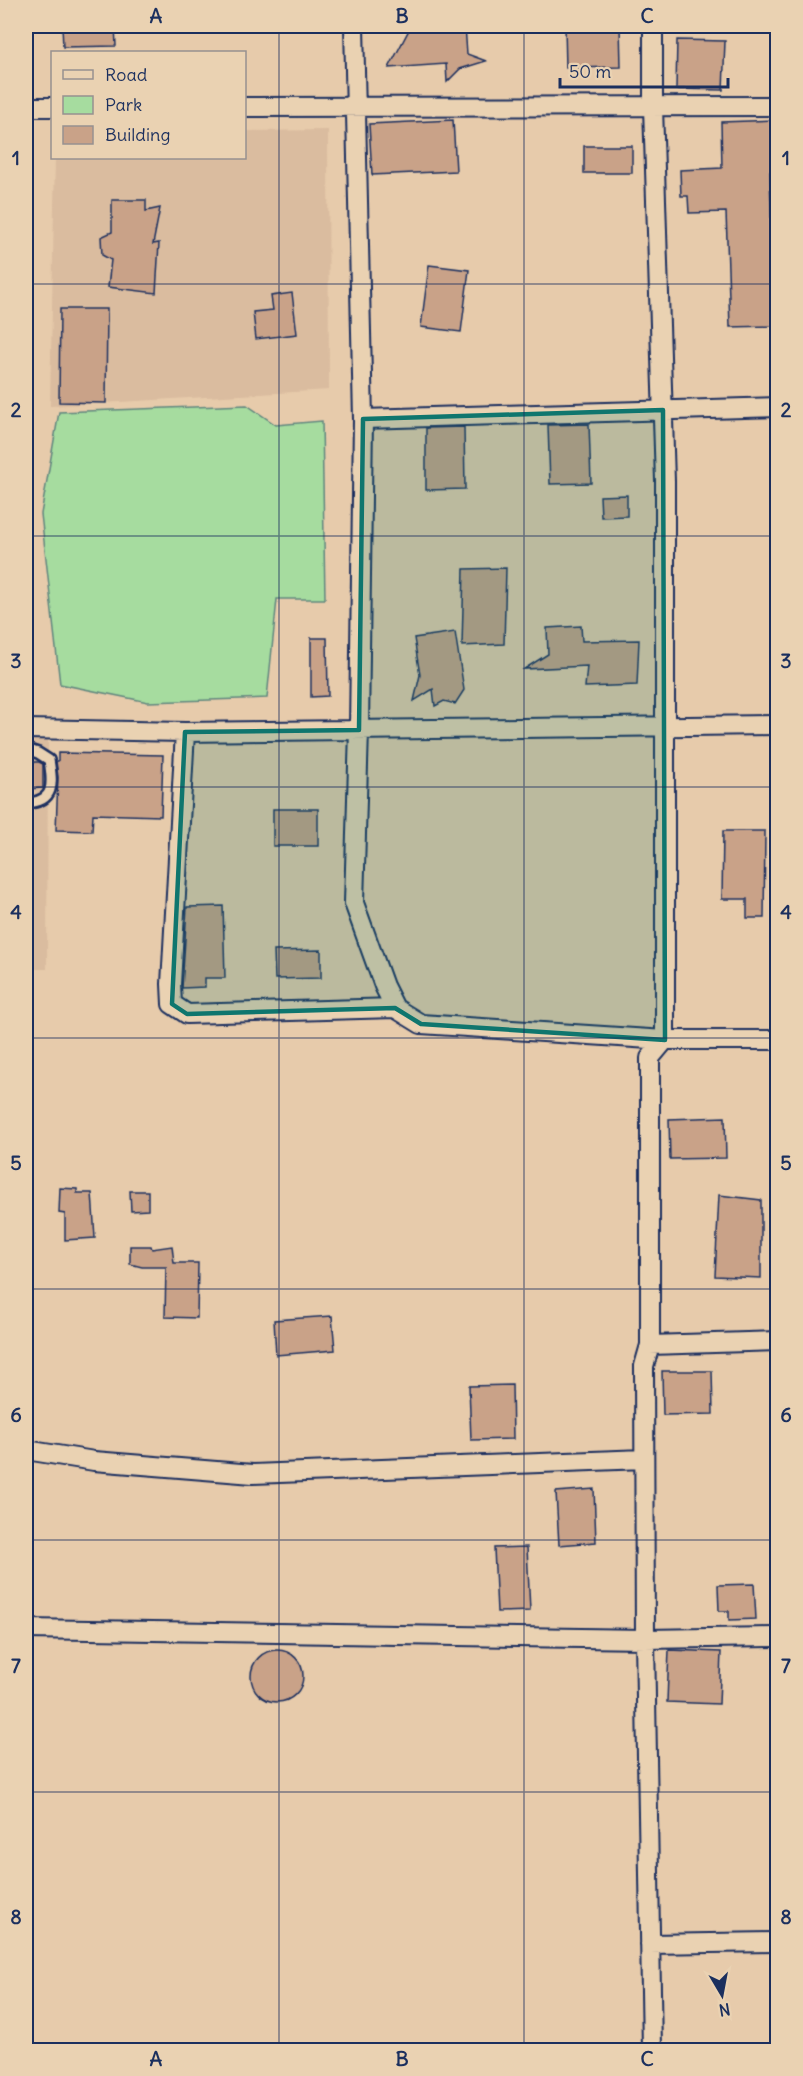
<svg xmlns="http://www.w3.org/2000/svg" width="803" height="2076" font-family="Delius,sans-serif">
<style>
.built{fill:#dabc9f}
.green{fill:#a6dc9f;stroke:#60867e;stroke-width:1.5}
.building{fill:#c9a288;stroke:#1b2f5e;stroke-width:1.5}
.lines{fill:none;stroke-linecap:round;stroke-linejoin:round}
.lane-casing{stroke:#1b2f5e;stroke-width:14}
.street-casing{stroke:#1b2f5e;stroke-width:22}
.lane{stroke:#ead2b2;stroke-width:9}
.street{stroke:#ead2b2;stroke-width:18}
.marked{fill:#0f766e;fill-opacity:0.2;stroke:#0f766e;stroke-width:4.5;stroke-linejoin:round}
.grid{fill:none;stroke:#1b2f5e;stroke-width:1.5;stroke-opacity:0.55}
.neatline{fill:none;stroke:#1b2f5e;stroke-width:2}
.grid-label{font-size:20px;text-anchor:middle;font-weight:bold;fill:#1b2f5e}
</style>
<rect width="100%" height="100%" fill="#e7cbab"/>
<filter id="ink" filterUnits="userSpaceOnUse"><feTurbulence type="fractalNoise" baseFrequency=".0167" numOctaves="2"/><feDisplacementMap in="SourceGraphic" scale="12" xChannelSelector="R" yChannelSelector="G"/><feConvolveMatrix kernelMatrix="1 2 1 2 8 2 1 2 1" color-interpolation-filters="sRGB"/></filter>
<g filter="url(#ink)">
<path class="built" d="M328,130l1,260 -279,16 5,-248h189l1,-27z
M26,740h22l-1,229h-21z"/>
<path class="green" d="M247,405l29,20 46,-4 3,178h-48l-10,99 -119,4 -88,-18 -19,-170 18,-102z"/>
<path class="building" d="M62,26h53l1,20 -53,1z
M411,26h54l2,28 19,7 -26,8 -13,13 -1,-18 -57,4z
M565,26h55l1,41 -55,1z
M677,40l48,1 -2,49 -47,-1z
M453,120l3,51 -84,4 -3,-51z
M777,120v52h-7l4,154 -44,1 -4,-115 -37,1 -1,-17h-7l-1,-26 42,-2 -1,-46z
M584,146h48v27h-48z
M112,200h34v11l14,-3 -7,36 6,-1 -3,50 -48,-6 3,-27 -9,-5 -1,-18 11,-5z
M429,265l40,5 -8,62 -40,-5z
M292,293l5,41 -41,5 -3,-27 20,-2 -2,-14z
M60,309h47l-1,94 -47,-1z
M589,424l2,59 -41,1 -2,-59z
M464,427l1,62 -39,1v-62z
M627,495v21l-26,1 -1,-21z
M506,568l-2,76 -42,2 2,-77z
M581,626l1,15 57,-1 -2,45 -52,2 2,-21 -63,3 24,-15 -1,-26z
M455,632l9,58 -9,14 -11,-3 -9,5 -2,-17 -19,12 6,-26 -6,-37z
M311,638h16l1,58 -17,1z
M58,753l105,2 -2,61 -68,-2 -1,17 -36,-1 2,-53 -2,-16h2z
M26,762h13l4,2v24l-17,1z
M273,809h45v37h-45z
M723,831h42l-1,87h-17v-19h-25z
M223,906l2,72h-20v9l-23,1 5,-81z
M321,950v28l-46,1 -1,-28z
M725,1117l1,41 -56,1 -1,-40z
M60,1188l17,1v4h15l3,45 -30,2v-26l-6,-1z
M130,1191h18v19l-17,1z
M719,1195l42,5v78l-46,-2z
M130,1246h21l1,3 20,-3 2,17h24l-1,55 -32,-1 1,-50h-24l-12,-3z
M332,1316l3,34 -59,5 -2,-35z
M662,1371h50l1,43 -50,1z
M512,1385l1,54 -42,1 -2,-54z
M594,1489l2,53 -37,3 -3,-53z
M527,1547l3,64 -33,1 -3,-64z
M754,1584l2,35 -27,1v-9h-10l-1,-26z
M251 1676a26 26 0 1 1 52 0a26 26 0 1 1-52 0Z
M669,1650l52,2 -2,52 -52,-2z"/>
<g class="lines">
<defs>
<path id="lane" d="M26,749l12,4 11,7c4,24 6,42 -23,43"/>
<path id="street" d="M354,26l9,393 -4,311 -5,173 30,83 11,22 26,16 244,16h113
M26,107h26
M244,107l534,-1
M363,419l415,-12
M26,729l159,3 593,-7
M185,732l-14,252 1,20 15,10 208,-6
M650,1345v-287l15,-18v-559l-12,-374v-81
M26,1450l68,11 159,13 391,-15
M26,1629l619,10 133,-2
M650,1944l128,-2
M652,2050l-7,-411 -1,-273 6,-21 128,-4"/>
</defs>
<use href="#lane" class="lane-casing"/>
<use href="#street" class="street-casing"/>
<use href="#lane" class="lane"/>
<use href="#street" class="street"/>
</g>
</g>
<path class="marked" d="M663,410l2,630 -244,-16 -26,-16 -208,6 -15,-10 13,-272 174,-2 4,-311z"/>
<path class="grid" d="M279,26v2024M524,26v2024M26,284h752M26,536h752M26,787h752M26,1038h752M26,1289h752M26,1540h752M26,1792h752"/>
<rect width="803" height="2076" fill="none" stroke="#ead2b2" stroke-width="66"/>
<rect x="51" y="51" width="195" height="108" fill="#ead2b2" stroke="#979190" stroke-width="1.5"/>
<rect x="63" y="70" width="30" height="9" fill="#ead2b2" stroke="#979190" stroke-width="1.5"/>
<text x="105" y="81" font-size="18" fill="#1b2f5e">Road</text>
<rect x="63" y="96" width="30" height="18" fill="#a6dc9f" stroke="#979190" stroke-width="1.5"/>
<text x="105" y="111" font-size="18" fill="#1b2f5e">Park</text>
<rect x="63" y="126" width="30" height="18" fill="#c9a288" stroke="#979190" stroke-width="1.5"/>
<text x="105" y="141" font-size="18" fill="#1b2f5e">Building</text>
<g transform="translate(722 1995) rotate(170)" stroke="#ead2b2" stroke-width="4.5" paint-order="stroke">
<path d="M0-4.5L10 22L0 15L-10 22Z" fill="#1b2f5e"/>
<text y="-9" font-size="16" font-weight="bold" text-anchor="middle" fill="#1b2f5e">N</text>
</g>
<path d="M560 78v9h168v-9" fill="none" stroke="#1b2f5e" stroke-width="3"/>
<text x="569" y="78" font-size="18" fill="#1b2f5e" stroke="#ead2b2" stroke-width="4.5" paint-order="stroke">50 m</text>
<rect x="33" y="33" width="737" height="2010" class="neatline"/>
<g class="grid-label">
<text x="156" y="23">A</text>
<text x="402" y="23">B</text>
<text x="647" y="23">C</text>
<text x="16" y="165">1</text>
<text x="786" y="165">1</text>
<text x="16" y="417">2</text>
<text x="786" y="417">2</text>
<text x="16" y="668">3</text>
<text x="786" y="668">3</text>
<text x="16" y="919">4</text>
<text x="786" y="919">4</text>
<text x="16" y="1170">5</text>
<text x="786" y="1170">5</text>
<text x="16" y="1422">6</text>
<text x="786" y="1422">6</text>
<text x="16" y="1673">7</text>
<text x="786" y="1673">7</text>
<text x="16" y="1924">8</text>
<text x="786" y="1924">8</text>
<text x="156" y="2066">A</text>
<text x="402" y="2066">B</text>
<text x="647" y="2066">C</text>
</g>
</svg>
